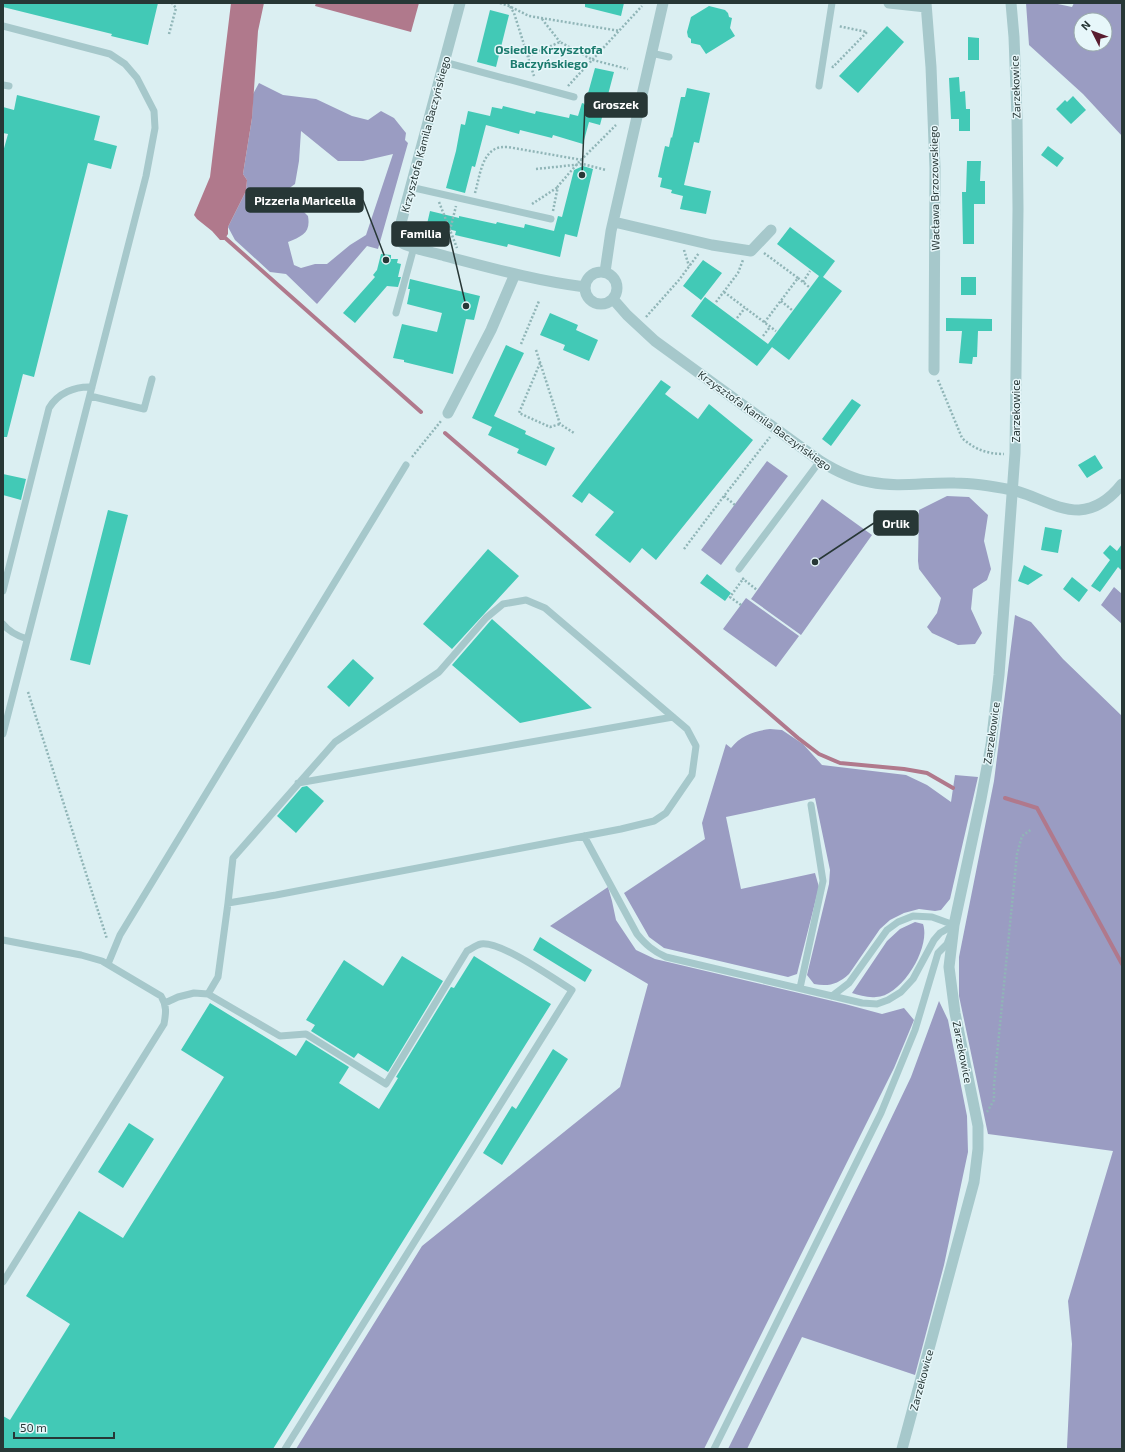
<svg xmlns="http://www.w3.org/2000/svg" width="1125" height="1452" font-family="'Exo 2',sans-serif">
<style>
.green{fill:#9a9cc2;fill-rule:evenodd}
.water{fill:#b0798c}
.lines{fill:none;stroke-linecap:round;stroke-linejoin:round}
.stream{stroke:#b0798c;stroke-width:4}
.building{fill:#42c9b6}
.path{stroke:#90b5b7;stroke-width:2.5;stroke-dasharray:2 2;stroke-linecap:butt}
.service{stroke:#a6c8cb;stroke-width:7}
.minor{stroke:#a6c8cb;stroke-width:11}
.tertiary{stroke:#a6c8cb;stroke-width:11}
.labels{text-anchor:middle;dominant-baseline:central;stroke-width:3;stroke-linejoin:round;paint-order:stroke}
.street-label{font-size:11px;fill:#273736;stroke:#e7f7fa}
.neighbourhood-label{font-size:12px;font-weight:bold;fill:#1d7c6f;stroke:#e7f7fa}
.leader{fill:none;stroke:#273736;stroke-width:1.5}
.callout-dot{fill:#273736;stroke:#e7f7fa;stroke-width:1.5}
.callout{fill:#273736;stroke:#273736;stroke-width:1.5}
.callout-label{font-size:12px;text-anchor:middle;font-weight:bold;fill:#fff}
</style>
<rect width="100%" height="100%" fill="#dbeff2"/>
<path class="green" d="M1026,3h27l19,4 2,-4h48v133l-39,-42 -54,-49zM1081,20h24v24h-24z
M259,83l24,12 33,4 36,17 16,4 13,-9 13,7 12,15 -1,7 3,3 -30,106 -11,-3 -50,58 -31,-30 -16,-2 -35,-32 -7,-13 18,-36 1,-11 -4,-6 9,-56 1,-24zM301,131l37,30h25l30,-7 -27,81 -16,10 -23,19h-12l-14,4 -7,-3 -6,-23c14,-6 23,-9 20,-26l-9,-9 -18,-1 3,-14 11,-8 4,-23z
M767,461l21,15 -67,89 -20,-15z
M947,496l22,1 19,18 -4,26 7,28 -4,11 -14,9 -2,20 11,24 -7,11 -17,1 -26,-12 -5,-6 10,-14 4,-15 -22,-29 -1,-8 1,-51z
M822,499l50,36 -71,100 -50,-36z
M1114,587l8,7v30l-21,-19z
M746,598l53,38 -23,31 -53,-38z
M1015,615l16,7 32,37 59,57v733h-55v-2l5,-103 -4,-43 45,-150 -125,-17 -29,-138v-39l35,-176z
M770,729l12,1 21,14 19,21 84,10 21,10 24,17 4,-27 23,2 -28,122 -9,11 -6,1 -16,-2 -15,4 -14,7 -10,9 -31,45c-11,10 -20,13 -35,10l-7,-9 22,-91 1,-14 -15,-72 -89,19 15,72 74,-16 4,14 -22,87 -9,3 -124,-29 -15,-11 -25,-44 81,-54 -3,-16 24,-79 5,4c10,-13 24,-17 39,-19z
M608,887l4,14 4,19 20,30 19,9 190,45 37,10 22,-6 10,12 -20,48 -190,381h-408l126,-203 198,-159 28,-103 -98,-58z
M915,922l8,2c8,23 -21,72 -47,73 -8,1 -17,-2 -24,-4l35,-52 13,-12z
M939,1001l9,19 19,96 1,36 -24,113 -29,110 -113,-38 -55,112h-19l148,-299 35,-73z"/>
<path class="water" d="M231,3h33l-6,28 -6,87 -9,56 4,6 -1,11 -18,36v7l-4,6h-4l-8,-9 -15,-12 -3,-4 16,-38z
M316,3h103l-8,29 -96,-26z"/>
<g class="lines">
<path class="stream" d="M223,236l198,176
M445,433l353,305 21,16 21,9 64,6 23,4 26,15
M1005,798l32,10 85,156"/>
</g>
<path class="building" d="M3,3h155l-10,42 -37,-9 1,-2 -109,-27z
M585,3h39l-3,13 -36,-9z
M709,6l16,4 3,3 1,4 3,1 -2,10 5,8 -29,18 -6,-9 -9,-2v-4l-3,-2 -1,-5 4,-15z
M490,10l19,5 -13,52 -19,-5z
M887,26l17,16 -46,51 -19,-17z
M968,37l11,1v22h-11z
M595,68l19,4 -14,53 -11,-3 -6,22 -30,-9 -1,3 -32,-8 -1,4 -33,-9 -11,42 -3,-1 -7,27 -19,-5 10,-37 5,-27 4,1 3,-14 22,5 2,-9 10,2 1,-3 32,8 1,-3 33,7 1,-4 8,2 4,-13 3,1z
M959,77l1,15 5,-1 1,18h4v22h-11v-12h-8l-2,-41z
M687,88l23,5 -11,50 -5,-1 -10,43 27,6 -5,23 -26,-5 3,-13 -12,-3 1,-3 -12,-3 2,-9 -4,-1 7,-31 4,1 2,-10 1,1 9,-41h4z
M17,95l83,21 -6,24 23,6 -6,23 -23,-6 -54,214 -11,-3 -16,63h-4v-285l5,-18 -5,-1v-26l11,3z
M1073,96l13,14 -15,14 -15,-15 9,-9 2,2z
M1048,146l16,12 -7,9 -16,-12z
M967,161h14l-1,20h5v23h-11v40h-11l-1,-52h4z
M583,166l10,3 -16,68 -12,-3 -5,23 -52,-13 -1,3 -52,-12 1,-4 -29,-7 3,-13 29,7v-2l37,8 1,-2 27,6 1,-4 29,7 4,-15 4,1 12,-47z
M790,227l45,34 -12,16 19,14 -53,69 -21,-16 51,-68 -42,-32z
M381,254l10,1v4h7l-1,4 4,1 -3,13h3l-3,10 -11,-1 -32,37 -12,-10 32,-36 -2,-2 4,-5z
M703,260l19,13 -21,27 -18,-14z
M961,277h15v18h-15z
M410,279l70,17 -6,24 -8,-1 -13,55 -49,-12v-2l-11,-2 9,-34 35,8 5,-19 -35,-9 3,-15h-2z
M705,297l67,50 -15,19 -66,-50z
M550,313l28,12 -2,5 22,10 -9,21 -26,-11 2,-5 -25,-10z
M946,318l46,1v12h-14l-1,26h-4l-1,7 -13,-1 3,-32h-16z
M506,345l18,8 -30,63 32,15 -1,3 30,14 -9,18 -29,-13 2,-4 -31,-14 4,-8 -20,-9z
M661,380l10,7 -6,7 33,25 11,-15 44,36 -97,120 -14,-12 -12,15 -35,-28 19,-23 -25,-19 -7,10 -10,-7z
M852,399l9,6 -30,41 -9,-7z
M1095,455l8,13 -16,10 -9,-13z
M3,474l23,5 -5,21 -18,-5z
M108,510l20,5 -38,150 -20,-5z
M1045,527l17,3 -4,23 -17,-3z
M1122,544v27l-4,-4 -18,25 -9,-6 19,-26 -7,-7 7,-8 7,6z
M488,549l31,27 -67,73 -29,-25z
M1024,565l9,5 10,5 -15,10 -10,-4z
M707,574l24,19 -6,8 -25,-18z
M1072,577l16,13 -9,12 -16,-13z
M492,619l100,89 -72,15 -68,-58z
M353,659l21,19 -25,29 -22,-20z
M307,786l17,15 -28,32 -19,-17 25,-29z
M540,937l52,33 -7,12 -52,-32z
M402,956l41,25 -55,91 -30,-19 -4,5 -43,-27 4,-6 -9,-5 38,-60 39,26z
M474,956l77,48 -278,445h-270v-33l7,4 60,-96 -44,-28 53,-85 44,27 101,-161 -43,-27 29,-47 86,53 10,-16 43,27 -10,16 40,26 19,-31 -2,-1 55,-90 3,1z
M553,1049l15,10 -66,106 -19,-12 29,-47 4,3z
M129,1123l25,16 -31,49 -25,-16z"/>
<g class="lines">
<path class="path" d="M500,3l9,3 20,10 91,15
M508,3l6,10 20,63
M542,19l18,23
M169,34l7,-26 -4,-5
M528,56l32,-14 33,18 35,9
M832,66l1,1 34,-35 -29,-6
M568,86l74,-80
M536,169l47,-5 23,6
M475,193c4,-13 6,-37 20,-44 4,-2 8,-2 13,-2l74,13
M439,202l18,46
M532,204l26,-17
M553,211l5,-25 20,-23 38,-38
M446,246l10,-40
M684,250l5,16
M764,253l34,25 -34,45
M798,278l11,9
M803,282l7,-11
M724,292l52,39
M781,301l11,9
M716,302l22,-29 5,-13
M646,317l33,-37 20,-27
M737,318l8,-10
M763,336l7,-9
M521,344l18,-43
M536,350l24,74 14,9
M540,363l-21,50 31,14 10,-3
M938,380l24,58c12,11 25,16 42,16
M412,457l29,-36
M724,496l11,9
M684,549l40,-53 46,-59
M744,578l-1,1 14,11
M741,605l-11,-8 13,-18
M28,692l79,247
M987,1112l7,-12v-15l23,-231 5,-18 10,-7"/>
<path class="service" d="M3,26l107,28 15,10 12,14 17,33 1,17 -9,48 -143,558
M651,53l18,4
M444,62l130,35
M3,85l6,1
M819,86l13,-83
M410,187l141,32
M396,313l18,-66
M90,396l54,13 8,-30
M739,569l81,-108
M3,591l46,-183c9,-15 26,-22 43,-21
M3,624c6,8 15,12 24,15
M298,783l375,-66
M584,836l53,98c9,11 16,17 29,23l196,46 15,1 11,-4 13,-8 12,-13 21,-39 6,-7 14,-8
M3,940l78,15 21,6 59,35c6,10 5,17 3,28l-161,258
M108,964l12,-29 286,-470
M800,988l23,-107 -12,-76
M208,994l10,-17 10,-74 48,-8 345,-66 33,-8 12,-8 26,-38 4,-29 -9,-17 -142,-121 -19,-8 -23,4 -17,14 -47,54 -104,70 -102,116 -5,45
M832,996l17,-13 38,-53 11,-8 15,-6 19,1 22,8
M165,1003l13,-6 16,-4 14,1 72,42 26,-2 80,50 81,-133c4,-2 9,-6 14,-7 20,-3 73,35 91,46l-287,459
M714,1449l167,-336 34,-83 23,-77 9,-9 3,-8"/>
<path class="minor" d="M460,3l-62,231c0,3 1,6 3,8 7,6 35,11 44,14 46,12 92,25 140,31
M889,3l37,4
M926,3l5,64 4,101 -1,202
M614,222l98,23 39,6 20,-21
M585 288a16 16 0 1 1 32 0a16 16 0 1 1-32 0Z
M605,272l6,-41 52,-228
M613,299l14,16 28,26 165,120c16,10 32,18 50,21 29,6 56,0 85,1 16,0 42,4 57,7 23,5 43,20 67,20 18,-1 32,-12 43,-26
M448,413l43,-83 24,-56"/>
<path class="tertiary" d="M902,1449l72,-267 4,-33v-23l-23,-113 -6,-46 5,-42 27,-126 10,-54 8,-70 16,-222 3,-244 -1,-91 -3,-81 -3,-34"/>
</g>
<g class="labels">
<g class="street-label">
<text transform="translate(1015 87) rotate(-92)">Zarzekowice</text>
<text transform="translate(425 134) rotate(-75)">Krzysztofa Kamila Baczyńskiego</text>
<text transform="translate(934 188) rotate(-91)">Wacława Brzozowskiego</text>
<text transform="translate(1015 411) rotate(-90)">Zarzekowice</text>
<text transform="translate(765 420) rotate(36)">Krzysztofa Kamila Baczyńskiego</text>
<text transform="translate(991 733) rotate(-82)">Zarzekowice</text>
<text transform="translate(963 1052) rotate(79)">Zarzekowice</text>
<text transform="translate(921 1380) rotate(-75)">Zarzekowice</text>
</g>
<g class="neighbourhood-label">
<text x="549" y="49">Osiedle Krzysztofa<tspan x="549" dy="14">Baczyńskiego</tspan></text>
</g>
</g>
<path class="leader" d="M582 175L585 105M386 260L363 200M466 306L449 234M815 562L874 523"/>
<g class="callout-dot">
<circle cx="582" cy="175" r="4"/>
<circle cx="386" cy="260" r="4"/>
<circle cx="466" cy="306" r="4"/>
<circle cx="815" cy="562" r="4"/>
</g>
<g class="callout">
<rect x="585" y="93" width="62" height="24" rx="4"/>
<rect x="246" y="188" width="117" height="24" rx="4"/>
<rect x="392" y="222" width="57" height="24" rx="4"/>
<rect x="874" y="511" width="44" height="24" rx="4"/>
</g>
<g class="callout-label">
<text x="616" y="109">Groszek</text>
<text x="305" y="205">Pizzeria Maricella</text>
<text x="421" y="238">Familia</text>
<text x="896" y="528">Orlik</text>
</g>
<rect width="1125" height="1452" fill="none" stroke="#273736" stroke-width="8"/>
<g transform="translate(1093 32) rotate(312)"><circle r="19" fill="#e7f7fa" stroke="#9aaaac"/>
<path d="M0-3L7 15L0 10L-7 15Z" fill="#591c2f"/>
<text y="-6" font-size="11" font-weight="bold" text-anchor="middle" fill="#273736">N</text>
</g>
<path d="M14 1432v6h100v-6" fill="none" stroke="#273736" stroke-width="2"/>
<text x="20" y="1432" font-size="12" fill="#273736" stroke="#e7f7fa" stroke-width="3" paint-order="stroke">50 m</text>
</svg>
